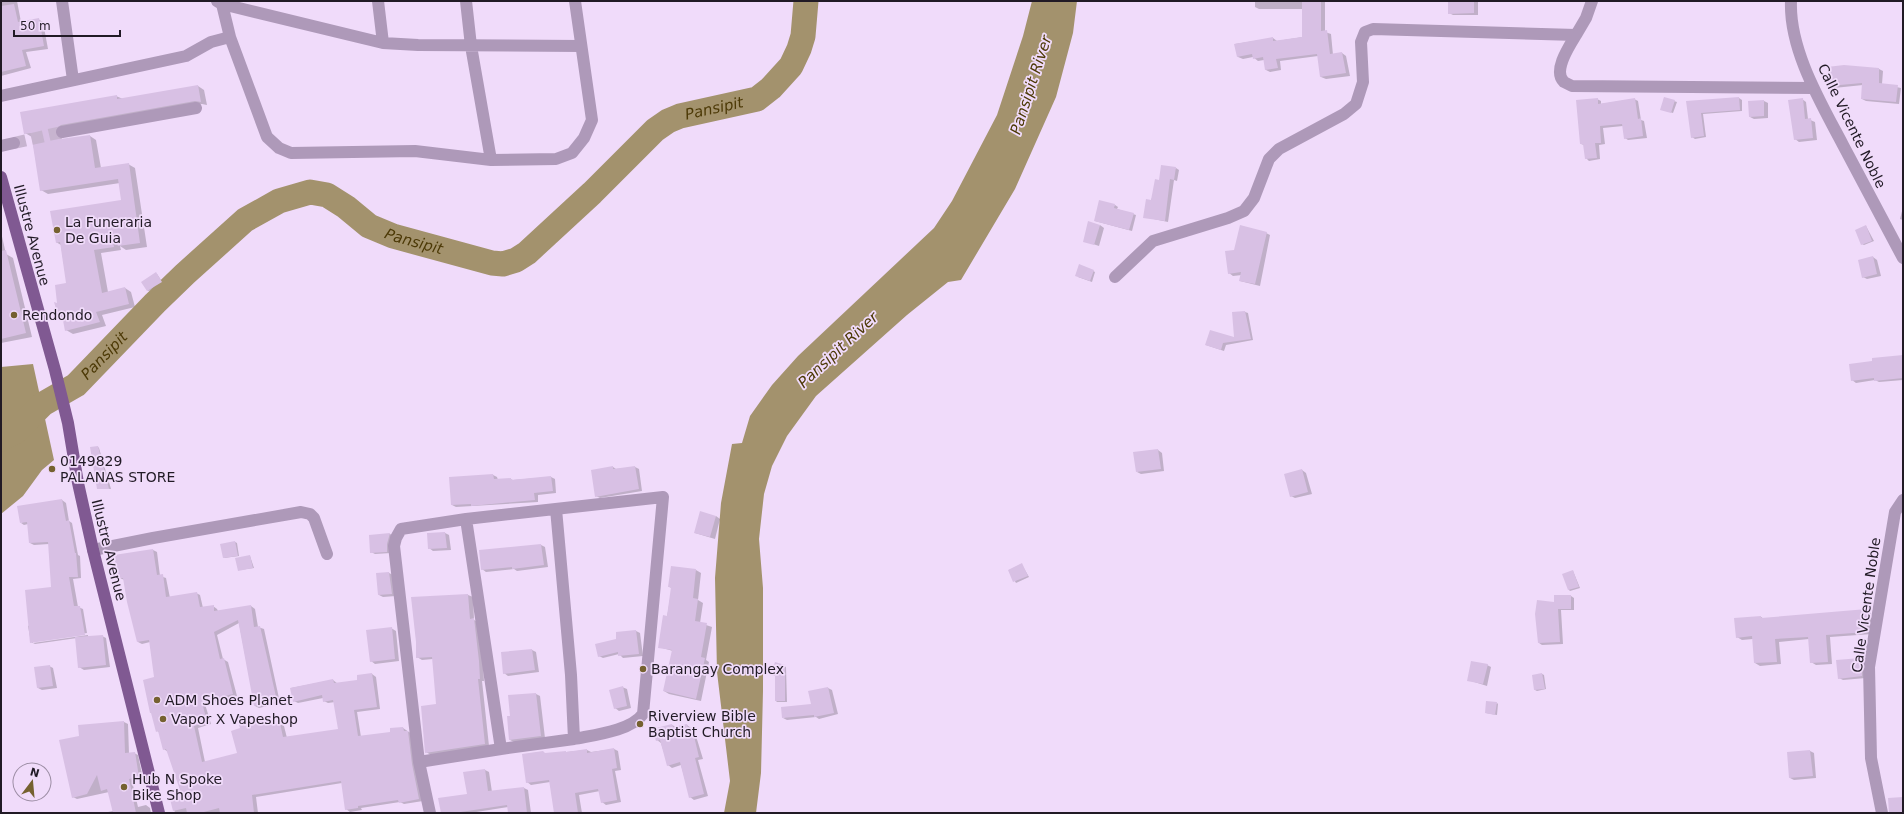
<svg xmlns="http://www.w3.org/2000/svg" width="1904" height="814" font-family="'DejaVu Sans',sans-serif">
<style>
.water{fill:#a3926d}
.shadow{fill:#0003}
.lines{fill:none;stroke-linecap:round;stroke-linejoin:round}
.river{stroke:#a3926d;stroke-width:25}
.building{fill:#d8c0e4}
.minor-tunnel{stroke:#c7b4cf;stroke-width:12;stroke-dasharray:12 6;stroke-linecap:butt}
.minor{stroke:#ae99b9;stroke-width:12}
.major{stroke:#805992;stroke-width:12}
.poi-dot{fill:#756130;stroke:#f0dbfa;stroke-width:1.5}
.labels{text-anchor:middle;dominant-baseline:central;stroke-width:3.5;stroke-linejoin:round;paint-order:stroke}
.street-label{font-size:14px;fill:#211a25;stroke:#f0dbfa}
.poi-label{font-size:14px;fill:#211a25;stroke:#f0dbfa;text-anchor:start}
.water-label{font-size:15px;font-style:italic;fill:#4c3906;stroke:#f0dbfa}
</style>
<rect width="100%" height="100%" fill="#f0dbfa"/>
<path class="water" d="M1032,1h45l-4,32 -17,64 -41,92 -54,91 -13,2 -41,33 -91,81 -29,40 -15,30 -8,28 -5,45 4,49v103l-2,82 -5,40h-32l6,-32 -13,-109 -2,-94 6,-75 11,-59 10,-1 8,-27 22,-31 26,-29 136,-128 18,-27 45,-86 26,-79z
M33,364l21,96 -12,10 -19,26 -22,18v-147z"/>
<path class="shadow" d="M1,1h16l4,21 17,-3 5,3 5,27 -22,3 5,16 -30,8z
M1255,1h70v31l6,2 2,21 9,-2 4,3 4,20 -24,3 -5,-2 -3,-21 -38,5 1,9 -11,2 -4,-2 -2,-10 -6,1 -5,-4 -10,2 -5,-2 -3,-13 38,-6 4,3 26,-4v-28h-44l-4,-2z
M1449,1h29v14h-25l-4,-2z
M1844,66l35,3 4,2 -1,13 19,4 -2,16 -33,-3 -4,-2 1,-14 -29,3 -4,-2z
M198,86l6,4 3,15 -5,-1 -134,24 -7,6 1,6 28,-4 6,4 5,28 27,-4 7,4 12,79 -21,3 -6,-4 1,4 -20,3 7,39 17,-4 6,4 4,15 -33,8 4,11 -33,8 -7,-4 -3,-12 -4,-3v-11l8,-20 -6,-39 -5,-3 67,-41 -3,-18 -72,11 -7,-4 -9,-53 -7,-4 91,-37 7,3z
M1664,98l13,4 -4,11 -10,-3z
M1739,98l3,2v11l-39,3 3,23 -11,2 -3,-2 -4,-35z
M1597,99l4,2v3l33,-5 4,2 3,19 3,1 3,17 -19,2 -3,-2 -2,-12 -20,2 2,16 -6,1 1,14 -11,2 -3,-3 -2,-13 -3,-1z
M1802,99l4,3 2,17 7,3 2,18 -18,2 -4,-3z
M1764,101l4,2v15l-14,1 -4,-2z
M1176,168l3,2 -2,11 -3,-1 -6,42 -24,-5 15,-36z
M1115,205l3,2 -1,2 19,6 -4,16 -37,-10z
M1903,207v13l-3,-1z
M1100,225l4,3 -5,18 -15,-5z
M1866,226l8,15 -10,4 -2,-1z
M1,232l5,22 7,4 19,79 -31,6z
M1266,233l4,2 -10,51 -20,-5 2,-6 -9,1 -4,-3 6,-22z
M1873,257l4,3 4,16 -14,3 -4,-2z
M1093,271l2,1 -3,10 -14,-5z
M157,274l6,9 -14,8 -2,-1z
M1245,312l3,1 5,27 -27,5 -2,6 -18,-6 30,-7z
M1903,357v23l-24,2 -4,-2 -19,3 -4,-3z
M98,447l1,1 12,41 -13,-1z
M1158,450l4,3 2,18 -23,3 -4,-2z
M613,467l3,2 19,-2 4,2 3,22 -42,7 -4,-2z
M1302,470l4,3 6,21 -17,4 -4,-2z
M493,475l4,2 1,3 12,-1 3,1 38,-3 4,2 1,14 -18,2v7l-82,5 -4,-2 -2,-27z
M62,500l4,3 3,18 3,2 6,32 2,1 1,22 -8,1 5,28 5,2 4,24 -54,8v2l55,-8v2l14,-1 4,2 4,29 -26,3 -5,-3 -2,-29 -42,6 -4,-2 -3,-16 2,-1 22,-37 -3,-44 -15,1 -4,-2 -2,-19 -4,1 -3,-2z
M716,516l4,3 -5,20 -20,-6z
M445,533l4,2 2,15 -18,1 -4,-3 -1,-14z
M390,534l4,2 -3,17 -16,1 -4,-2 -1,-16z
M235,542l2,1 2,13 -15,2z
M541,545l4,2 3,20 -31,4 -3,-2 -28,3 -4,-3z
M153,550l4,2 3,24 6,2 4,20 26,-5 4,2 3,13 10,-2 4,3 1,2 33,-5 4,3 3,18 6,2 16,74 -21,5 -4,-2 -16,-83 -22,12 6,24 5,3 9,34 -32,8 6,20 -13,4 7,34 34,-8 27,-34 4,2 1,4 9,-2 4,2 3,12 52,-8 -4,-28 -7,1 -4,-2 -1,-3 -25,5 -4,-2 -3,-13 42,-8 5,4 20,-3 14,-7 4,3 4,32 -23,3 4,25 30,-4 12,-5 9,6 11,67 -19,3 -4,-2 -39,6 1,2 -12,2 -4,-3 -4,-26 -86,14 2,16h-83l-3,-13 11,-3 -15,-45 -4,-3 -5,-17 -2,-1 -2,-53 -5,-36 -8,2 -4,-2 -13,-62 -6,-2z
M250,556l4,12 -15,2z
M1022,565l7,12 -13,6 -7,-13z
M696,570l5,3 -3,27 5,3 -3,20 12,4 -6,33 3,2 -8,39 -32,-7 -5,-3 9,-40 -14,-4 8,-30 5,-29 -3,-1z
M1573,571l7,17 -10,3 -1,-1z
M389,573l4,2 3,21 -13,1 -4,-2 -2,-21z
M468,595l5,2 1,23 4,2 5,42 1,17h-2l7,65 -58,9 -5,-3 11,-47 -4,-46 -11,1 -5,-3v-15l-5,-44z
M1571,596l3,2v12h-13l2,34 -21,1 -3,-2 16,-40z
M1866,610l5,3 1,21 -42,3 2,27 -16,1 -5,-3 -2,-23 -30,3 2,22 -21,2 -5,-3 -2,-24 -11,1 -5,-3 24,-20 3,2z
M391,628l5,3 3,30 -24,3 -4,-3z
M636,631l4,2 3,23 -20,2 -4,-4 -16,4 -4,-2 18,-17v-6z
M532,650l4,2 3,20 -31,4 -4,-3 -2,-20z
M1861,659l4,2 1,17 -23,2 -4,-2z
M1487,665l4,2 -4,19 -19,-6z
M49,666l4,2 4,20 -15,2 -4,-2z
M784,666l2,1 1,35h-10l-1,-1z
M1542,674l2,1 2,14 -9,2 -2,-1z
M622,687l5,2 4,19 -12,3 -4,-3z
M828,688l4,2 6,24 -19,5 -3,-2 -29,3 -4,-2 29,-13z
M536,694l4,2 5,42 -31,4 -4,-2 1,-23z
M1497,703l1,1 -1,11 -11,-2z
M124,722l4,2 1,30 5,-1 4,2 5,24 -11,2 6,26 8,-2 4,3 1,5h-48l10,-2 -4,-19 -32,7 -4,-2 7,-60z
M672,725l4,2 11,-2 4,3 1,5 4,3 7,23 -5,1 10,36 -14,4 -4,-3 -9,-32 -9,3 -4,-3 -7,-22 -4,-3z
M614,749l4,2 3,19 -6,1 6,31 -15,3 -4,-3 -2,-11 -21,4 3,18h-27l-5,-31 -19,3 -4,-3 19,-28 41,-4 4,2z
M1810,751l4,2 2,25 -22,2 -4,-2z
M485,770l4,2 3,20 32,-4 4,2 3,23h-22l-1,-6 -38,6h-28l26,-19z"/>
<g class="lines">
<path class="river" id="s1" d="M1,439l14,-7 28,-28 33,-19 79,-82 30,-29 60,-54 34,-19 31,-9 17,3 19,12 23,19 24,10 99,27 11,1 13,-4 11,-7 65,-60 63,-63 13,-9 12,-5 77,-17 14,-11 20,-22 8,-17 4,-13 3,-35"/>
</g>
<path class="building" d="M1302,1h19v30l6,-1 3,24 12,-2 4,21 -26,4 -3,-23 -41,5 2,9 -13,2 -2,-13 -10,2 -1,-5 -15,3 -3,-13 39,-7v4l29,-4z
M1448,1h26v12l-26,1z
M14,4l4,18 21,-4 5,28 -22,4 4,16 -25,6v-66z
M1844,65l35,3v15l19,2 -2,17 -35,-3 1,-16 -33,3 -2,-19z
M198,85l3,17 -6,-1 -134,24 -6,4v5l5,5 30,-4 5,33 34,-5 11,80 -22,3 -6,-9 2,10 -20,3 8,43 23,-6 4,17 -33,8 4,10 -35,9 -3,-16 -4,1 -4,-14 3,1 -2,-18 11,-2 -6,-41 -4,1 -6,-32 71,-11 -3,-21 -78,12 -9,-58 -7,1 -4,-22 97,-17v4z
M1664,97l11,3 -4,13 -11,-3z
M1739,97l1,13 -39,3 3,23 -13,2 -5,-37z
M1598,98v6l37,-6 3,21 3,-1 2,18 -19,3 -2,-15 -22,2 1,17h-6l2,15 -12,1 -2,-15h-3l-4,-44z
M1803,98l2,21 6,-1 2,20 -19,2 -6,-40z
M1764,100v16l-15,1 -1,-16z
M1161,165l15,2 -2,13 -4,-1 -5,42 -22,-3 3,-19 5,1 4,-21 4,1z
M1099,200l16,4 -1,4 20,5 -5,17 -35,-9z
M1088,221l12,4 -6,20 -11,-3z
M1240,225l27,7 -12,52 -16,-3 2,-9 -13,2 -3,-23 9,-1z
M1866,225l6,16 -11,4 -6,-15z
M6,250l20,83 -25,6v-88z
M1873,256l4,18 -15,4 -4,-18z
M1079,264l15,6 -4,11 -15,-5z
M156,272l6,10 -15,9 -6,-9z
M1245,311l6,28 -28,4 -2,7 -16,-5 5,-15 24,7 -2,-25z
M1903,355v23l-29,3v-3l-23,3 -2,-17 23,-3v-3z
M98,446l11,43h-12l-7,-42z
M1158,449l3,20 -25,3 -3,-20z
M613,466v3l22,-3 4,23 -44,8 -4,-27z
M1302,469l6,23 -18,5 -6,-23z
M493,474l1,5 17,-1v2l40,-4 2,15 -19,2 1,7 -64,6v-2l-20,1 -2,-28z
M62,499l4,22 3,-1 6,33h1l2,24h-9l5,29h6l5,29 -55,8 -5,-53 26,-3 -3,-45 -19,1 -2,-21 -7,1 -3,-17z
M700,511l16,5 -6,21 -16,-4z
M445,532l2,16 -19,1 -1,-16z
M390,533l-3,11v8l-17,1 -1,-18z
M235,541l3,15 -15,2 -3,-14z
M541,544l3,21 -32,4v-2l-31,3 -2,-20z
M153,549l4,26 6,-1 3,23 31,-5 3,15 14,-2v6l37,-6 3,22 6,-1 17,75 -23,5 -16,-86 -24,12 6,27 4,-1 9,36 -31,8 5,20 -13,4 8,36 35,-9 -6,-22 9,-3 -1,-3 27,-6 1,7 13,-3 3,14 55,-8 -5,-29 -10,2 -1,-7 -29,7 -3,-14 43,-9 1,4 23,-3v-5l15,-2 5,34 -23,3 4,26 32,-4v-4l13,-1 1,4h4l4,33 7,35 -20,4 -1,-3 -40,6v2l-13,2 -4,-29 -89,14 2,18h-34l-1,-5 -19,5h-13l-1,-5 -13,3 -3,-12 12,-3 -16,-47 -3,1 -5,-19 -2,1 -5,-19h-1l-7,-33 11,-3 -5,-37 -12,2 -10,-40 -4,-24 -5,1 -4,-24z
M250,555l3,13 -15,3 -3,-13z
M1022,563l6,13 -15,6 -5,-12z
M671,566l25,3 -3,29 5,1 -3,22 12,2 -6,34 4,1 -9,41 -33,-8 9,-41 -14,-2 5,-33 4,1 4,-29h-3z
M1573,570l6,17 -11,3 -6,-16z
M389,572l3,22 -14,1 -2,-22z
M468,594l2,25 4,-1 5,43 1,18h-2l7,65 -60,9 -4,-47 15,-2 -4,-47 -16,1v-16l-5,-45z
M1554,595h17v14h-13l2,33 -22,1 -3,-29 2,-14 17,2z
M1867,609v23l-41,3 2,27 -18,1 -2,-26 -33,2 2,23 -23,1 -2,-27 -16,2 -2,-20 27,-2v2z
M392,627l3,32 -25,3 -4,-32z
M636,630l3,24 -21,2v-4l-20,5 -3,-13 21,-5v-7z
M103,635l3,30 -28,3 -3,-31z
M532,649l3,21 -32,4 -2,-22z
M1861,658l1,18 -24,3 -2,-19z
M1471,661l17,3 -5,20 -16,-3z
M775,662l10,3v36h-10v-25l-4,-1z
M50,665l3,21 -16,2 -3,-21z
M1542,673l3,16 -11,1 -2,-15z
M623,686l4,20 -13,3 -5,-19z
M828,687l6,26 -20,4v-2l-32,3 -1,-11 30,-3 -3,-13z
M536,693l5,43 -32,4 -2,-24h3l-2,-21z
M1486,701l11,1 -2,13 -10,-2z
M124,721l1,32 10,-1 4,25 -10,2 7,34h-23l-6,-24 -6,2 -4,-16 -10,19 -15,4 -13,-58 20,-4 -1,-11z
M672,724l1,3 14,-3 2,9 4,-1 6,25 -4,1 9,36 -15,4 -9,-36 -13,4 -7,-26 -4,1 -4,-12z
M614,748l3,20 -5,1 5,31 -16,3 -3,-14 -23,4 3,20h-24l-5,-33 -23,3 -4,-29 21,-3 2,2 21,-2v1l21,-3v4z
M1810,750l3,26 -24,2 -2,-26z
M485,769l3,22 36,-4 3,26h-19l-1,-8 -53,8h-13l-3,-15 29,-4 -4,-22z
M1903,797v16h-14l-1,-15z"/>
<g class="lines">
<path class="minor-tunnel" d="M14,143l48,-11"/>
<path class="minor" d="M62,1l11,79
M378,1l5,42
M466,1l5,45 20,114
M1791,1c-2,49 30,102 52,144 20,38 40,76 60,113
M222,4l161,39 35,2 163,1
M1576,35c-6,10 -24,36 -12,47 2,1 6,3 8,4l241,2
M230,37l37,100 12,11 12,5 124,-2 76,9 65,-1 16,-6 12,-15 8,-18 -17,-119
M1,96l185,-40 25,-14 19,-5 -8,-33 -5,-3
M62,132l134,-24
M1,146l13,-3
M1115,277l38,-36 75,-23 16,-7 10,-13 15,-39 10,-10 65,-35 12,-10 7,-22 -2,-40 4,-10 8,-3 203,6 10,-17 6,-17
M93,550l60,-12 148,-26 9,2 4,4 13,36
M501,749l73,-10 -3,-64 -15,-166
M419,762l82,-13 -35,-230
M430,813l-11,-51 -25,-216 2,-8 5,-9 65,-10 197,-22 -20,217c-12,17 -50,21 -69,25
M1882,813l-11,-55 -2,-91 26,-155 8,-12"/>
<path class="major" d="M1,177l54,193 13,53 10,60 15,67 66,263"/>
</g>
<g class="poi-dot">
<circle cx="57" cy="230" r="4"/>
<circle cx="14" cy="315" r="4"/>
<circle cx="52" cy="469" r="4"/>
<circle cx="643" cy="669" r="4"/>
<circle cx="157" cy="700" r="4"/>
<circle cx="163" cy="719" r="4"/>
<circle cx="640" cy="724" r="4"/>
<circle cx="124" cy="787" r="4"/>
</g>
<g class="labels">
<g class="street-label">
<text transform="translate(1852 126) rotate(64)">Calle Vicente Noble</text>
<text transform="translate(32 235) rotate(75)">Illustre Avenue</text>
<text transform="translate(109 550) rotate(76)">Illustre Avenue</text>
<text transform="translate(1866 605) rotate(-82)">Calle Vicente Noble</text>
</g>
<g class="poi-label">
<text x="65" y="222">La Funeraria<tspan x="65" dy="16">De Guia</tspan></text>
<text x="22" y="315">Rendondo</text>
<text x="60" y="461">0149829<tspan x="60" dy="16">PALANAS STORE</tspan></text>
<text x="651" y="669">Barangay Complex</text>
<text x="165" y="700">ADM Shoes Planet</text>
<text x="648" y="716">Riverview Bible<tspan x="648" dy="16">Baptist Church</tspan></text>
<text x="171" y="719">Vapor X Vapeshop</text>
<text x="132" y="779">Hub N Spoke<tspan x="132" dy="16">Bike Shop</tspan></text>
</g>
<g class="water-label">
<text transform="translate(1031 85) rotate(-72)">Pansipit River</text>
<text stroke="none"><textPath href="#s1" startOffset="878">Pansipit</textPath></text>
<text stroke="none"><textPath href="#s1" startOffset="518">Pansipit</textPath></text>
<text transform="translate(838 350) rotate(-43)">Pansipit River</text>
<text stroke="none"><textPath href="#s1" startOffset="134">Pansipit</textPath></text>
</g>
</g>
<rect width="1904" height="814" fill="none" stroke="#211a25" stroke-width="4"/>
<g transform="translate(32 782) rotate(16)"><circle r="19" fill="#f0dbfa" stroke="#9d8ea5"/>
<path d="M0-3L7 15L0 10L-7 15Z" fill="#756130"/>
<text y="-6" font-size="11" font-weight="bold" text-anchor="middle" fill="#211a25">N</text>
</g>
<path d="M14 30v6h106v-6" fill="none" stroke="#211a25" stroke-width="2"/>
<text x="20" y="30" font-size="12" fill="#211a25" stroke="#f0dbfa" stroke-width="3" paint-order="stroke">50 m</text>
</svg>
